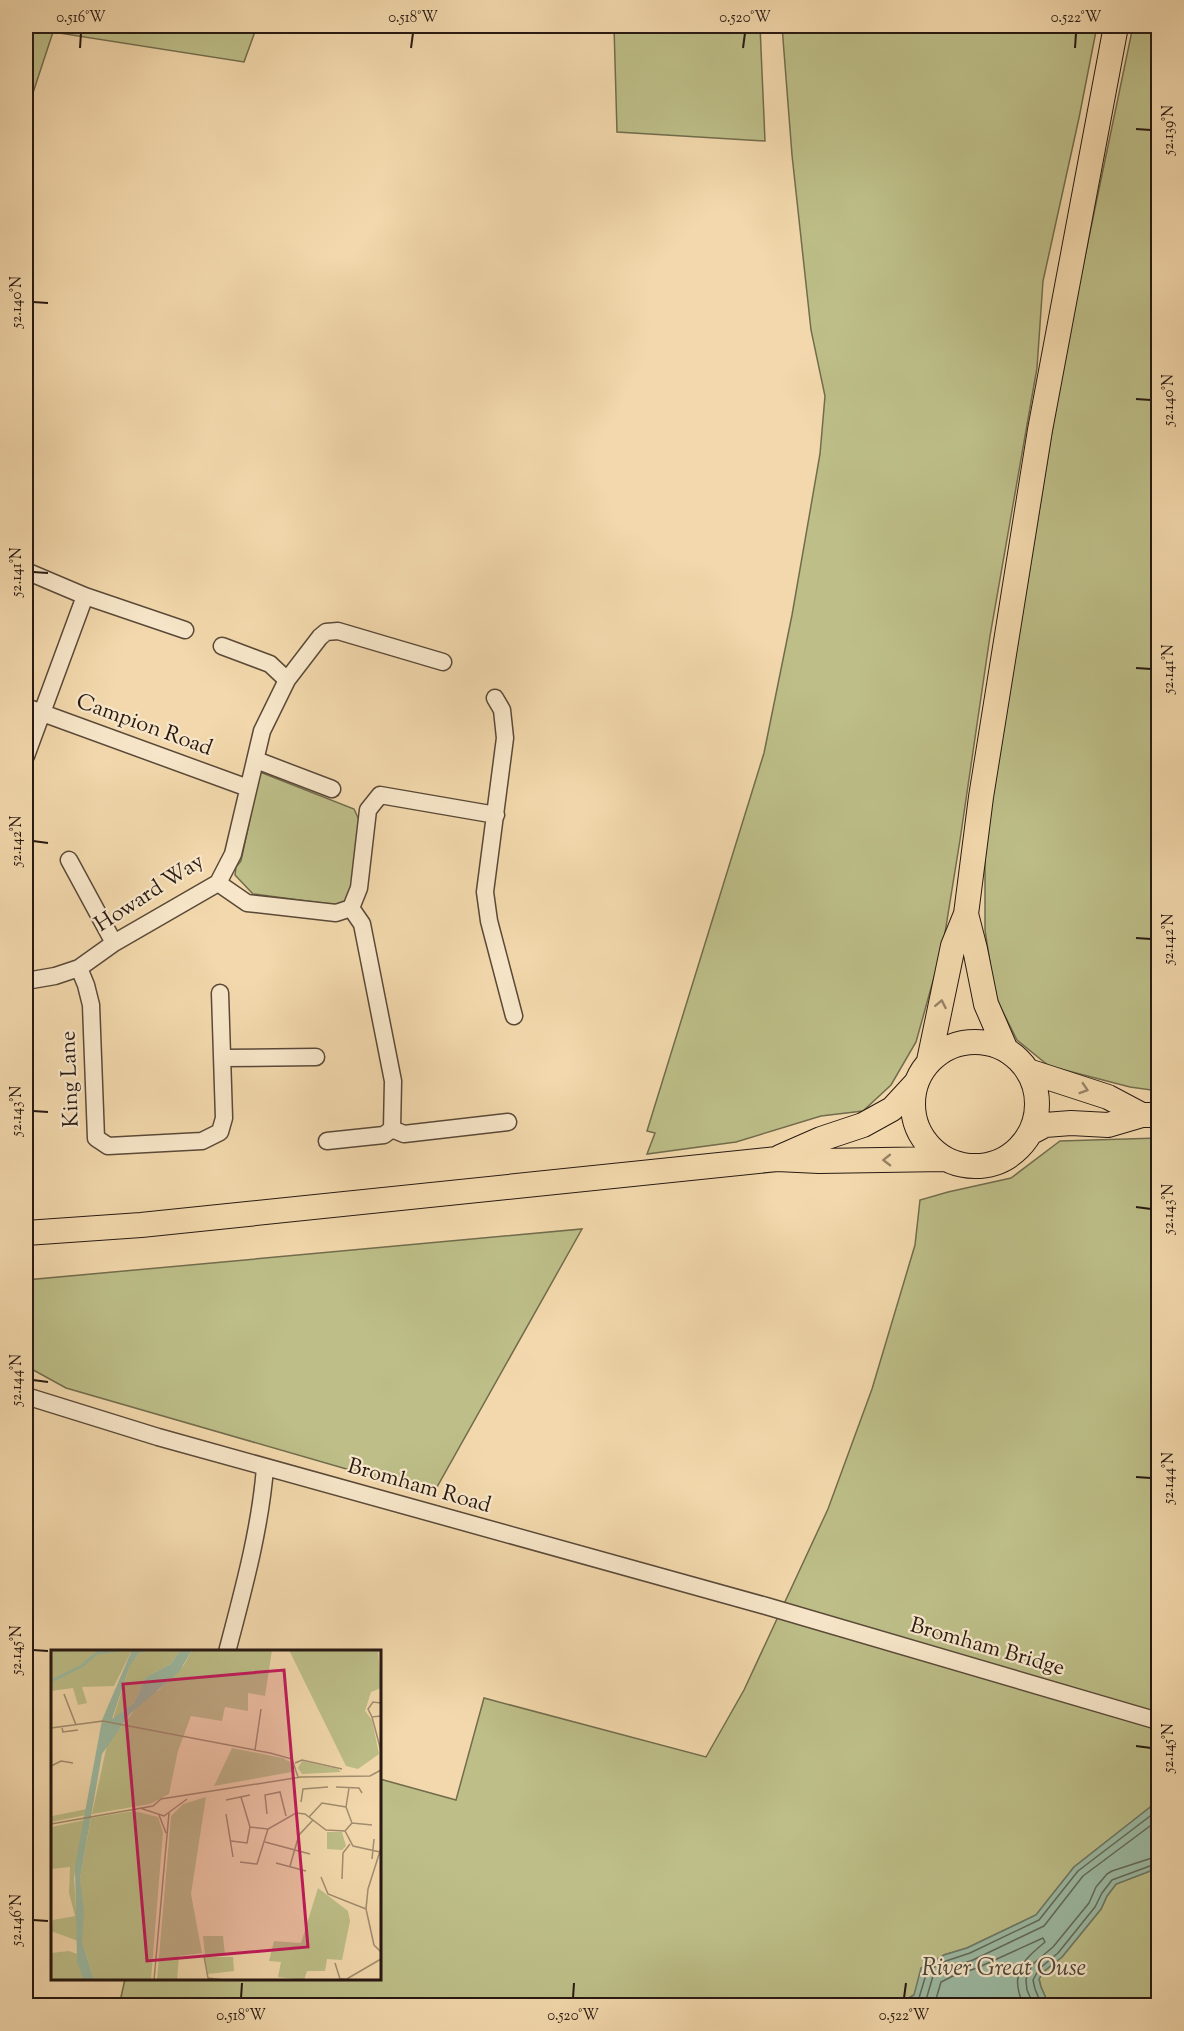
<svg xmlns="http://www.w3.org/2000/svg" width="1184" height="2031" font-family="'Sorts Mill Goudy',serif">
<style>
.green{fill:#bdbe88;stroke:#726c4d;stroke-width:1.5}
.water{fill:#9cbba4;stroke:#6e7a6a;stroke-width:1.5}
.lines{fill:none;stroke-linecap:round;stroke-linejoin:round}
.shore{stroke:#626a5b;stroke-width:1.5}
.minor-casing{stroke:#5a4938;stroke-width:19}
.highway-casing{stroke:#281912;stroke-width:26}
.minor{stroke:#f7e6c9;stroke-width:16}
.highway{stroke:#f2d8ac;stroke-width:24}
.oneway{stroke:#978267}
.ticks{fill:none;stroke:#281912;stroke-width:2}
.labels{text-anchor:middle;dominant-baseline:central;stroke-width:4.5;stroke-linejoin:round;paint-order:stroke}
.street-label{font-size:22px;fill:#281912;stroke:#f7e6c9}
.water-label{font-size:24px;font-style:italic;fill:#4b4a3e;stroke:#f7e6c9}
.inset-river{fill:none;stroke:#9cbba4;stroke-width:3}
.inset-road{fill:none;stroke:#a18c6e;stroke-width:1.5}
.view{fill:#c2185b;fill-opacity:0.15;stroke:#c2185b;stroke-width:3}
.inset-edge{fill:none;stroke:#281912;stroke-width:3}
.neatline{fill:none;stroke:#281912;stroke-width:2}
.ticks-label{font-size:15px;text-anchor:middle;fill:#281912}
</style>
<rect width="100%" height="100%" fill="#f2d8ac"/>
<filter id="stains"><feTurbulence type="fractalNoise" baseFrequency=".00333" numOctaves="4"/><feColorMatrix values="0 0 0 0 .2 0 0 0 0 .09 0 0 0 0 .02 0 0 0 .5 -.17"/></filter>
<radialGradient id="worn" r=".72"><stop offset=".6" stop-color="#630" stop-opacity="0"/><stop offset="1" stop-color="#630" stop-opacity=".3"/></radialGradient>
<path class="green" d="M26,26h231l-13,36 -191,-30 -27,82z
M614,26h146l5,115 -148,-9z
M782,26h315l-18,92 -36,163 -6,87 -47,268 -30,204 -17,105 -27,97 -25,43 -28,26 -42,5 -85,26 -89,12 8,-21 -8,-2 117,-378 28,-138 28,-161 5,-58 -14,-66 -19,-175z
M1133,26h25v1065l-28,-4 -81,-21 -32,-26 -22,-44 -10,-66v-85l79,-488z
M260,772l94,37 6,13 -9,73 -5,7 -9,3 -84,-11 -18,-19 1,-8 5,-6z
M1158,1138v663l-84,66 -38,48 -69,33 -23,7 -30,40 -17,10 -778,1 6,-27 255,-1v-199l76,21 28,-102 222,59 38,-67 84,-181 44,-120 43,-144 5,-45 28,-8 63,-14 49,-37z
M582,1229l-149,265 -367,-106 -40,-22v-86z
M1158,1868v137h-109l-8,-18 -2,-8 4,-7 19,-15 39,-48 6,-13 9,-12z"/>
<path class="water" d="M1158,1801v67l-42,16 -9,12 -6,13 -39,48 -19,15 -4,7 2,8 8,18h-152l17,-10 7,-27 23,-13 23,-7 69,-33 38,-48z"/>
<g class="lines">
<path class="shore" d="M909,2006l10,-8 8,-27 19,-10 24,-8 69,-33 39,-49 80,-61
M922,2006l4,-6 7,-24 16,-8 24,-8 71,-34 39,-50 75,-56
M934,2006l7,-24 12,-6 24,-8 66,-30 2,4c-24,20 -36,32 -21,64
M1034,2006l-7,-16 -1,-10 2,-8 6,-9 19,-16 36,-44 7,-16 11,-13 5,-3 46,-15
M1042,2006l-7,-17 -2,-9 6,-11 19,-16 37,-46 7,-14 10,-13 46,-17"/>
<defs>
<path id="minor" d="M26,571l59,25 100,34
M222,646l48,18 17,16
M495,698l7,12 3,28 -20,154 4,29 25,95
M26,707l222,81
M26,756l59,-160
M256,760l76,29
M69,860l45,83
M218,883l29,20 89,10 15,-5 11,16 31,157 -1,48
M351,908l8,-20 9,-78 12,-15 116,20
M79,968l7,17 5,20 5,133 12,8 94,-5 18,-9 4,-14 -4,-125
M26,981l29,-5 24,-8 35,-25 104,-60 15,-29 29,-123 25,-51 33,-43 6,-5 12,-1 105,31
M223,1058l93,-1
M392,1129l12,5 104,-12
M327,1141l57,-6 8,-6
M26,1396l132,41 608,169 392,115
M227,1652c16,-61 33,-122 38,-184"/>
<path id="highway" d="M966,914l9,35 11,55 20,46
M913 1104a62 62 0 1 1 124 0a62 62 0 1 1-124 0Z
M929,1061l24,-115 13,-32 15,-117 59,-367 76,-404
M1028,1071l80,26 34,18
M1030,1133l15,-8 26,-2 37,2 34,-10h16
M780,1157l41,-18 42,-14 29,-16 23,-25
M26,1233l115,-8 636,-66 42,2 126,-2"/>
</defs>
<use href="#minor" class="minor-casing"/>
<use href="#highway" class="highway-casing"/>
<use href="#minor" class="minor"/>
<use href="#highway" class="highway"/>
</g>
<defs><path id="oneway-chevron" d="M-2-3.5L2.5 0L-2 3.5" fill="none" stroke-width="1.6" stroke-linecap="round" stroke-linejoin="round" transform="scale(1.5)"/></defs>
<g class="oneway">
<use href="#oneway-chevron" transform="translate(941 1004) rotate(-79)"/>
<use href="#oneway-chevron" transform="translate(1084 1089) rotate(18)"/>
<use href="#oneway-chevron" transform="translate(887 1160) rotate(179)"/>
</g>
<path class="ticks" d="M80,48l1,-15M411,48l2,-15M743,48l2,-15M1075,48l1,-15M1136,129l15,1M33,302l15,1M1136,399l15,1M33,572l15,1M1136,668l15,1M33,841l15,2M1136,938l15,1M33,1111l15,1M1136,1207l15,2M33,1380l15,2M1136,1477l15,1M33,1650l15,1M1136,1746l15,2M33,1920l15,1M241,1998l1,-15M573,1998l1,-15M904,1998l2,-15"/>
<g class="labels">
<g class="street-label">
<text transform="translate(144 726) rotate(20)">Campion Road</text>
<text transform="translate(150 894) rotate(-33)">Howard Way</text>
<text transform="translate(71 1079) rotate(-92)">King Lane</text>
<text transform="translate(419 1487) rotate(16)">Bromham Road</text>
<text transform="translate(987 1648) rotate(16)">Bromham Bridge</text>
</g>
<g class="water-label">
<text x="1004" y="1969">River Great Ouse</text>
</g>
</g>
<g transform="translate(51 1650)">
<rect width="330" height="330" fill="#f2d8ac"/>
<path d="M0,0h81l-18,36 -32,1 5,16 -9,2 -5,-17 -22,3zM97,0h32l-9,14 -25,13 -12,26 -21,16 16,-51 9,-14zM141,0h80l-7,46 -17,-3v18l-23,-4 -3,14 -31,-5 -13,35 -9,43 -19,10 -58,10 15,-69 37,-47 15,-8 25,-25zM238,0h89l3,38 -10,4 -6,19 7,9 7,34 -21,15 -12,-3zM181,98l51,10 7,4 2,10 -78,14zM251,111l36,8 3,3 -39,2 -4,-6zM155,147l-15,97 11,59 -23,3 -2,24h-20l14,-164 12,-12zM0,150l1,16 35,-7 -1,6 -35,7zM83,161l24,6 5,15 -12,148h-57l-12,-38 -2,-63 11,-61zM34,170l-11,58 4,63 -27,-10 2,-11 22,-4 -6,-23 1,-26 -19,2v-42zM276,182h15l4,14 -4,4 -15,-1zM267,238l30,23 2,10 -8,39 -15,-1 -2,12h-18l-3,9 -26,-3 3,-15 -12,-1 5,-20 27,2zM152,286h20l2,19h-20zM18,301l8,3 6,26h-32v-27zM154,307h28l1,14 -26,3z" fill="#bdbe88"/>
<path d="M81,0h16l-10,4 -9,14 -17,51 22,-16 12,-26 25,-13 9,-14h12l-13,22 -49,42 -28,40 -22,125 4,34 -2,29 12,38h-11l-6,-19 -2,-95 27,-146z" fill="#9cbba4"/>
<path class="inset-river" d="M0,31l31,-15 15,-13 22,-3"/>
<path class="inset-road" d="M13,44l12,31M330,53l-8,-1 -5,7 4,8 9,-1M321,67l9,34M0,78l52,-7 167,32 22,6 6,18M11,78l1,4 15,-2M204,100l6,-41M244,113l7,-3 40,9M0,116l10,-5 12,2M285,137l23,1 3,5M190,147l9,30 18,2M175,150l24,-5M250,152l2,-13 25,-2M295,157l3,-19M89,158l24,8 23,-17M175,164l7,43M216,164l-2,-19 15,-3 6,24M108,165l7,18M258,167l13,-14 24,4 6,16 -7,8M301,173l20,2M0,174l102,-18 8,-7 140,-22 69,-1 11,-6M180,191l16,2 3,-16M214,192l45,12M330,198l-13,41 -2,20 8,36 7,7M321,209l2,-20M189,212l17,2 11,-35 28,-16 9,1 21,16 19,1 8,15 27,6M225,213l30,8M239,216l9,-31 14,-15M270,227l7,17 38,15M291,229l1,-26 7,-9M153,306l4,22 16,2M284,313l5,16h5M103,330l15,-167M294,330l36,-21"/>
<path class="view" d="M233,20l24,277 -161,14 -24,-277z"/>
<rect width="330" height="330" class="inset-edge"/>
</g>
<rect width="1184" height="2031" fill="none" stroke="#f2d8ac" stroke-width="66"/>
<rect x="33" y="33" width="1118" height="1965" class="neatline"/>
<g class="ticks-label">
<text x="81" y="22">0.516°W</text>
<text x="413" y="22">0.518°W</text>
<text x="745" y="22">0.520°W</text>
<text x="1076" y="22">0.522°W</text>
<text transform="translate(1168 130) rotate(-90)" y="5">52.139°N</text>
<text transform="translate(16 302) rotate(-90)" y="5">52.140°N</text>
<text transform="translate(1168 400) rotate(-90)" y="5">52.140°N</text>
<text transform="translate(16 572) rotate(-90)" y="5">52.141°N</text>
<text transform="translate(1168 669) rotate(-90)" y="5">52.141°N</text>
<text transform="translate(16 841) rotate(-90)" y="5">52.142°N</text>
<text transform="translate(1168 939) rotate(-90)" y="5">52.142°N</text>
<text transform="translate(16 1111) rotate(-90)" y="5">52.143°N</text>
<text transform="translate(1168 1209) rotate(-90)" y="5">52.143°N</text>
<text transform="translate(16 1380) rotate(-90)" y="5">52.144°N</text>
<text transform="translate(1168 1478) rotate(-90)" y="5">52.144°N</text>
<text transform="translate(16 1650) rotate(-90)" y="5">52.145°N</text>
<text transform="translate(1168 1748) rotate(-90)" y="5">52.145°N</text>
<text transform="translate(16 1920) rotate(-90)" y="5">52.146°N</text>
<text x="241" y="2020">0.518°W</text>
<text x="573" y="2020">0.520°W</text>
<text x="904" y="2020">0.522°W</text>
</g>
<rect width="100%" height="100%" filter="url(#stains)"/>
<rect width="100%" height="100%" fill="url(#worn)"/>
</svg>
